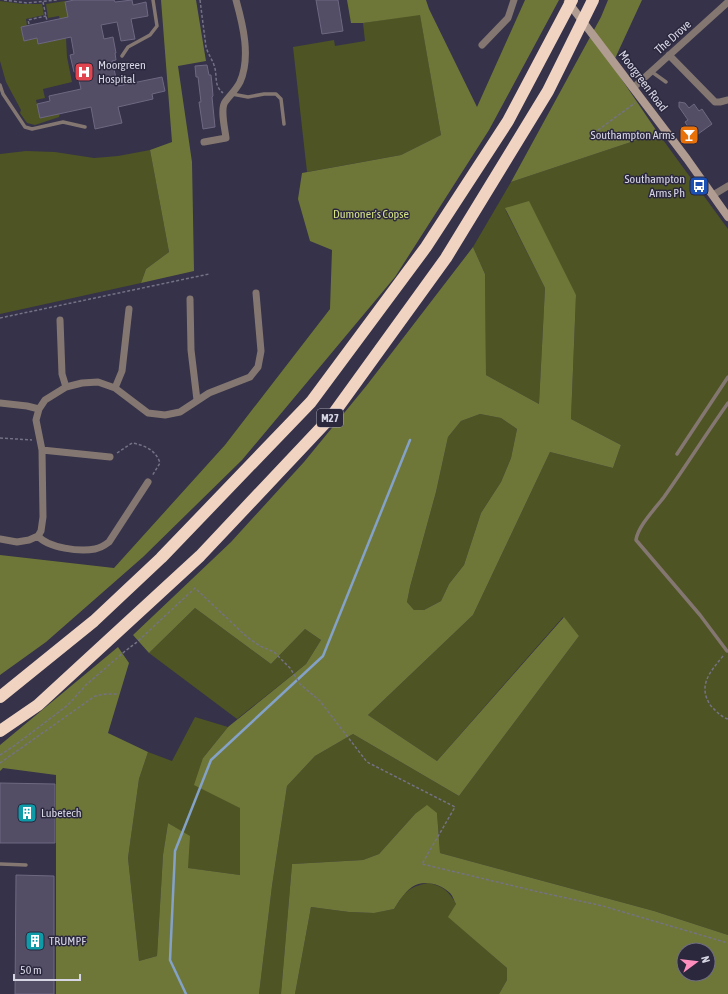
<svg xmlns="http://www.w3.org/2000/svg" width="728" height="994" font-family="'Asap Condensed',sans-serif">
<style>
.green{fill:#4e5424}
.forest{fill:#6f7738;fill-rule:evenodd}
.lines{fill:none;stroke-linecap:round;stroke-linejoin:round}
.stream{stroke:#84a2c8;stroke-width:2.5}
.building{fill:#534d66;stroke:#6e6882}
.path{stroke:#747285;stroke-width:1.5;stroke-dasharray:3 2;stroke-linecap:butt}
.lane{stroke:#847771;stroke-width:3.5}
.street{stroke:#847771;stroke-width:7}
.secondary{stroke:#b09c91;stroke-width:8}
.highway{stroke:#f0d3c1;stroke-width:12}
.labels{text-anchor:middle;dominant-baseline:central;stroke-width:3;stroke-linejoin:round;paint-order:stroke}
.shield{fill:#2b283e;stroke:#a3a2b3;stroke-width:1}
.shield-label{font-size:11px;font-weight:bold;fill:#d7d6e5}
.street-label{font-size:12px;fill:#d7d6e5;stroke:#2b283e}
.poi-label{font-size:12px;fill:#d7d6e5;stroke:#2b283e;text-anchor:start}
.park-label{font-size:12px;fill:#d5e286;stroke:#2b283e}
</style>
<rect width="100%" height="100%" fill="#353249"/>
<path class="green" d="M0,1l23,3h19l2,11 -18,4 1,7 -6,1 3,14 13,-3 1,6 28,-6 1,19 5,25 -29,7 2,9 -9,2 4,17 20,-4 -1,4 -24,8 -8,-2 -7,-10 1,-3 -15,-28 -6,-21z
M65,1l4,18 -9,1 -1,-4 -11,2 -2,-14z
M420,14l21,121 -40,20 -94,17 -14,-125 41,-7 1,6 30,-5 -2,-18z
M658,133l70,96v706l-74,-24 -214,-58 -3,-40 -22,1 -36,40 -16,6 -71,4 -11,130h-22l13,-108 15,-100 28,-30 38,-22 106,62 120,-160 -16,-19 -126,144 -69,-46 105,-100 77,-163 63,16 8,-23 -50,-26 5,-124 -71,-86 40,79 -6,116 -53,-29 -1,-101 -12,-27 38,-65z
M150,150l19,102 -23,17 -5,14 -141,31v-160l26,-3 29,1 39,6 24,-2z
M480,414l21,4 16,11 -6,29 -10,24 -20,31 -17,52 -15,19 -8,17 -17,9h-10l-7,-8 3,-15 26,-95 12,-55 13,-16z
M195,608l76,56 34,-35 16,11 -15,24 -69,55 -88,-66z
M195,717l33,10 -25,31 37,50v67l-53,-7 2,-32 -21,-13 -5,32 -6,101 -18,5 -11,-103 11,-79 9,-27 24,9z
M428,883c15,3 21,8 28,21l-7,13 58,51v12l-8,14h-204l16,-87 38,5 24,1 21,-4c11,-17 14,-22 34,-26z"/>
<path class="forest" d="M161,0h35l10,61 -28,5 14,96 2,109 -53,12 5,-14 23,-17 -19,-102 22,-8z
M347,0h79l3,9 48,98 48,-107h34l-70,130 -94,147 -153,183 -99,97 -97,85 -46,33v-120l114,13 111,-123 105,-136 2,-59 -22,-9 -12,-42 4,-26 99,-18 40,-20 -21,-120 -57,8h-12z
M608,0h34l-30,65 46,68 -147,49 90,-165z
M529,201l47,94 -5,124 50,26 -8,23 -63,-16 -77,163 -105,100 69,46 127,-144 15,19 -120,160 -106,-62 -38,22 -28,30 -15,100 -13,108h-203v-219l-53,-7 -3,3v-26l118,-98 11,16 -21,70 40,19 -9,27 -11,79 11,103 18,-5 6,-101 5,-32 22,13 -2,32 52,7v-67l-46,-23 9,-27 25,-31 78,-63 15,-24 -16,-11 -34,35 -76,-56 -46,45 -16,-18 98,-93 73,-80 63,-77 106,-138 12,27 1,101 53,29 6,-116 -40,-80zM480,414l21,4 16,11 -6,29 -10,24 -20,31 -17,52 -15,19 -8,17 -17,9h-10l-7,-8 3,-15 26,-95 12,-55 13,-16z
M427,805l10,8 3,40 214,58 74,24v59h-229l8,-14v-12l-59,-51 8,-13c-2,-3 -3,-8 -6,-11 -9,-9 -27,-14 -38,-6 -8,6 -13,14 -18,22l-20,4 -25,-1 -38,-5 -16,87h-14l11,-130 71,-4 16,-6 36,-40zM684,950h24v24h-24z"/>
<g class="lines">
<path class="stream" d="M186,994l-16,-34 5,-109 36,-91 112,-104 87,-216"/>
</g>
<path class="building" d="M74,0h40l1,2 17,-2 1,5 13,-3 2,14 -17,3 4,20 -14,2 -4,-19 -16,3 3,14 9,-2 3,16h-1l1,7 -4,1 6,25 44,-9 3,14 -13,3 1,5 -35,8 4,16 -27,6 -4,-22 -51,11 -3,-14 13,-3 -1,-5 32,-7 -4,-17h-3l-4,-17 4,-1 -3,-17 -33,7 -1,-6 -13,3 -3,-14 47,-10 -3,-15z
M316,0h22l5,31 -21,3z
M207,65l2,10h2l1,9 1,12 -1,1 3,30 -12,2 -4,-27h2l-3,-25h-2l-1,-11z
M679,102l6,1 4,5 5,-4 5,7 3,-2 10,15 -14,10 -2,-1 -3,2 -8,-13 3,-2 -9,-13z
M0,783l55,1v59h-55z
M16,875l38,1v118h-39z"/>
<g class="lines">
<path class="path" d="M4,0l23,3 30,-3
M200,0l6,47c2,7 6,12 8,18 4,11 -1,20 9,28
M43,2l4,19
M29,24l-1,-4 18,-4
M598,130l37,-27
M0,318l209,-44
M0,438l32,2
M117,453l15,-10c12,2 24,7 28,20l-8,13
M723,656c-13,16 -26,30 -12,50 5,5 10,11 17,13
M0,755l14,-9 54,-41 18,-20 38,-33 13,-10 58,-54 52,49 13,9 14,6 16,16 10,16 20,17 47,61 88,45 -33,57 117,28 64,14 125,37
M0,763l95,-67 11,-2h12"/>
<path class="lane" d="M122,56l6,-9 22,-12 7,-9 -4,-26
M652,72l14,10
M0,85l3,9 22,33 7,2 31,-7 22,5
M232,94l16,3 16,-3h12l5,5 3,25
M677,454l51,-77
M727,651l-27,-36 -64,-75c2,-14 19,-31 28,-43 22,-31 42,-63 64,-94
M0,864l26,1"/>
<path class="street" d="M482,45l26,-27 6,-18
M669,55l46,47h5l8,-2
M633,88l95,-86
M204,142l22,-4c-1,-9 -6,-29 -1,-36 5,-7 11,-12 15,-20 11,-25 3,-57 -4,-82
M713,195l15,-9
M190,299l1,51 6,50
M60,320l2,54 4,13
M115,388l7,-17 7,-62
M0,403l27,3 12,3
M42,450l68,7
M38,536c10,12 42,16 57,13 5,-1 10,-4 14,-7l39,-60
M0,539l17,3 12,-2 9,-4 3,-5 2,-14 -1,-67 -6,-30 3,-11 6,-9 21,-13 16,-4 16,-1 17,6 33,25 17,2 15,-3 29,-19 41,-16 8,-10 3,-16 -5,-58"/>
<path class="secondary" d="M568,2l119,157 41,58"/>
<path class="highway" d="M0,697l94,-76 67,-63 150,-156 115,-155 82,-126 64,-121
M0,731l38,-26 162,-149 131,-139 115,-159 102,-167 45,-91"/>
</g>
<defs>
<symbol id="hospital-square" viewBox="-11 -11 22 22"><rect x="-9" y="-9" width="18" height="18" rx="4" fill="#e0444e" stroke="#2b283e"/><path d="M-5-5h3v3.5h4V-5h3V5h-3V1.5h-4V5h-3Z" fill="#fff"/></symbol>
<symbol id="bar-square" viewBox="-11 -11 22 22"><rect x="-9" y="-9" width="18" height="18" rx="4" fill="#e8710a" stroke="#2b283e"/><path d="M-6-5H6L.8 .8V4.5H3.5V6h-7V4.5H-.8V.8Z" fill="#fff"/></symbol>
<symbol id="bus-square" viewBox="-11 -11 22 22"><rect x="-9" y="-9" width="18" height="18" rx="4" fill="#1a4fb4" stroke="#2b283e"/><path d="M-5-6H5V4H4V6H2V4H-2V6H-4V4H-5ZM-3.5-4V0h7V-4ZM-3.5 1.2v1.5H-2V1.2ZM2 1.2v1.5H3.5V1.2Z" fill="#fff"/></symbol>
<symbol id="building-square" viewBox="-11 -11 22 22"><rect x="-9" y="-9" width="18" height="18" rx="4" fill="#0f9aa8" stroke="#2b283e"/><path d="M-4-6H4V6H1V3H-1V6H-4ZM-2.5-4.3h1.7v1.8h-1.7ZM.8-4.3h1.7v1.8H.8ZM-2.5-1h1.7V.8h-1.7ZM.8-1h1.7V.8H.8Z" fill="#fff"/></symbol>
</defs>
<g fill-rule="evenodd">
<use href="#hospital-square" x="73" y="61" width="22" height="22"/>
<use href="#bar-square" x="678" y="124" width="22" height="22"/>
<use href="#bus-square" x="688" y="175" width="22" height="22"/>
<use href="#building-square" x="16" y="802" width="22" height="22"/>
<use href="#building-square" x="24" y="930" width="22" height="22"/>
</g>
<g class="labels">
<rect class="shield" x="317" y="409" width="26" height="18" rx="3"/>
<g class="shield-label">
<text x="330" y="418">M27</text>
</g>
<g class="street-label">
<text transform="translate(673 37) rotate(-42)">The Drove</text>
<text transform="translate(643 81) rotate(53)">Moorgreen Road</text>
</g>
<g class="poi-label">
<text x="98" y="65">Moorgreen<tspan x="98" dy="14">Hospital</tspan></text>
<text x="675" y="135" text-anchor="end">Southampton Arms</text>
<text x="685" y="179" text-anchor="end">Southampton<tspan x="685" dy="14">Arms Ph</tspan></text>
<text x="41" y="813">Lubetech</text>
<text x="49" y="941">TRUMPF</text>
</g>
<g class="park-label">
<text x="371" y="214">Dumoner's Copse</text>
</g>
</g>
<g transform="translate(696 962) rotate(75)"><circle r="19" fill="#2b283e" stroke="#706e81"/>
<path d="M0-3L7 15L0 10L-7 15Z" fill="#fe8ebd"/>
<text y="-6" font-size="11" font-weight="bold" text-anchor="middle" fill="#d7d6e5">N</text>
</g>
<path d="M14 974v6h66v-6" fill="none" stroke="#d7d6e5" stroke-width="2"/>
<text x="20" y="974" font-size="12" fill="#d7d6e5" stroke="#2b283e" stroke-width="3" paint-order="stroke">50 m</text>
</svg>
